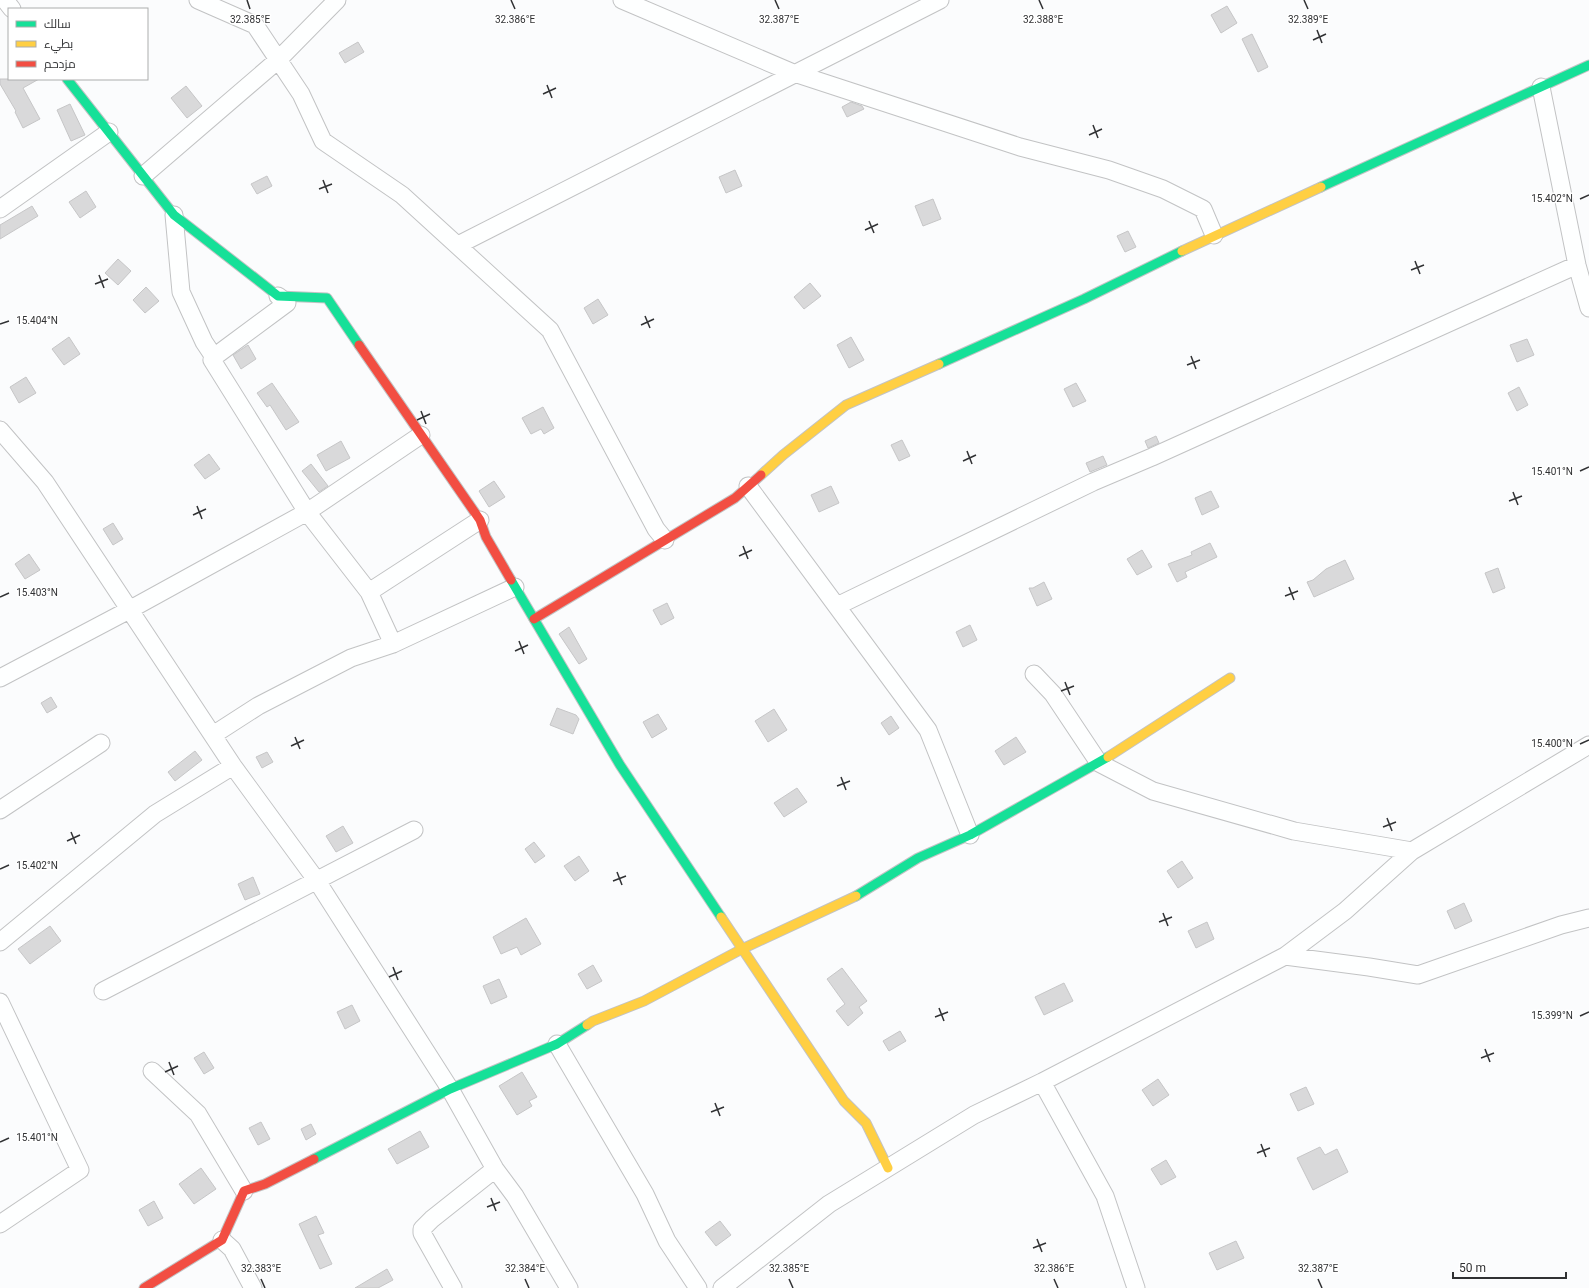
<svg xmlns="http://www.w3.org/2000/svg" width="1589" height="1288" font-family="Roboto,Cairo,sans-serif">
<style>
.building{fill:#d9d9da;stroke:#c6c6c7}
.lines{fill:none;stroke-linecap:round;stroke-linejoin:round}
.street-casing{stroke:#c2c3c4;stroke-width:19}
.fast-casing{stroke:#c2c3c4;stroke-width:11}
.slow-casing{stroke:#c2c3c4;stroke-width:11}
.jam-casing{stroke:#c2c3c4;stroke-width:11}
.street{stroke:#feffff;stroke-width:17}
.fast{stroke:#16e098;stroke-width:9}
.slow{stroke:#ffcf43;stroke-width:9}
.jam{stroke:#f24e42;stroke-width:9}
.ticks{fill:none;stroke:#303133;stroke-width:1.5}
.ticks-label{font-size:10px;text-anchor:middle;fill:#303133;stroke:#fff;stroke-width:3;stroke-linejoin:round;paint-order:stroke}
</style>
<rect width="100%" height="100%" fill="#fbfcfd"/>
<path class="building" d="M1227,6l10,17 -16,10 -10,-18z
M1252,34l16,33 -10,5 -16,-33z
M358,42l6,10 -19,11 -6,-10z
M0,79h39l-16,9 17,31 -17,9 -8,-16 1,-1 -16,-27z
M186,86l16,20 -15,12 -16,-20z
M851,102l11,4 2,3 -17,8 -5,-10z
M70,104l15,31 -14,6 -14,-31z
M735,170l7,16 -16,7 -7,-16z
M267,176l5,10 -15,8 -6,-10z
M86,191l10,16 -16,11 -11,-16z
M933,199l8,20 -18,7 -8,-20z
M32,206l6,10 -38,23v-14z
M1128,231l8,16 -11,5 -8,-16z
M118,259l13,12 -13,14 -13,-12z
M810,283l11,13 -17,13 -10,-12z
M146,287l13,14 -14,12 -12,-13z
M598,299l10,16 -15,9 -9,-16z
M69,337l11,17 -16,11 -12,-16z
M851,337l13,23 -15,8 -12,-23z
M1527,339l7,16 -17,7 -7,-17z
M248,345l8,14 -15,10 -8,-14z
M26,377l10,16 -17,10 -9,-16z
M272,383l27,39 -13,8 -16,-25 -3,2 -10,-14z
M1076,383l10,18 -13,6 -9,-18z
M1519,387l9,18 -11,6 -9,-18z
M543,407l11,21 -10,6 -3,-5 -10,5 -9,-16z
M1156,436l3,7 -11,5 -3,-7z
M902,440l8,16 -11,5 -8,-16z
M341,441l9,17 -24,13 -9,-16z
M209,454l11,15 -15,10 -11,-14z
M1103,456l4,9 -17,7 -4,-9z
M311,464l17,22 -9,6 -17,-21z
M494,481l11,16 -16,10 -10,-16z
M831,486l8,17 -20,9 -8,-17z
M1211,491l8,16 -17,8 -7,-17z
M113,523l10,16 -10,6 -10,-16z
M1210,543l7,14 -32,15 2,5 -10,5 -9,-18 24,-9 -1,-3z
M1142,550l10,17 -15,8 -10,-16z
M29,554l11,16 -15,9 -10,-15z
M1345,560l9,19 -40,18 -7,-15 6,-2 13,-11z
M1498,568l7,20 -12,5 -8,-20z
M1044,582l8,17 -15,7 -8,-18h4z
M667,603l7,15 -13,7 -8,-15z
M970,625l7,15 -14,7 -7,-15z
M569,627l18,32 -8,5 -20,-30z
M51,697l6,10 -10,6 -6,-10z
M557,708l19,7 3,4 -6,15 -23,-9z
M774,709l13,21 -19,12 -13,-21z
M658,714l9,15 -15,9 -9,-16z
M891,716l8,12 -10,7 -8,-12z
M1016,737l10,15 -22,13 -9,-14z
M195,751l7,9 -27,21 -7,-9z
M267,752l6,10 -11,6 -6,-11z
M797,788l10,14 -23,15 -10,-14z
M343,826l10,17 -17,9 -10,-16z
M534,842l11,14 -10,7 -10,-14z
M579,856l10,15 -14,10 -11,-15z
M1182,861l11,17 -15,10 -11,-17z
M253,877l7,17 -15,6 -7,-16z
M1464,903l8,18 -17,8 -8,-18z
M526,918l15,26 -20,11 -4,-8 -16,7 -8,-17z
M1207,922l7,17 -18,9 -8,-17z
M50,926l11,15 -31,23 -12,-15z
M593,965l9,16 -15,8 -9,-15z
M842,968l25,33 -8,6 4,6 -15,13 -12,-15 9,-7 -18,-25z
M499,979l8,18 -16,7 -8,-18z
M1064,983l9,18 -29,14 -9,-18z
M352,1005l8,16 -15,8 -8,-17z
M900,1031l6,10 -17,10 -6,-10z
M204,1052l10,16 -10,6 -10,-16z
M522,1072l15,25 -8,4 3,5 -15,9 -18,-29z
M1158,1079l11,16 -16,11 -11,-16z
M1306,1087l8,17 -16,7 -8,-17z
M261,1122l9,17 -12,6 -9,-17z
M311,1124l5,10 -10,6 -5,-11z
M420,1131l9,16 -32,17 -9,-15z
M1320,1147l5,8 12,-6 11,23 -35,18 -16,-32z
M1166,1160l10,17 -15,8 -10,-16z
M201,1168l15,21 -22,15 -15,-20z
M154,1201l9,17 -15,8 -9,-16z
M316,1216l8,17 -6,2 14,29 -12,5 -21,-45z
M720,1221l11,14 -15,11 -11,-14z
M1236,1241l8,17 -27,12 -8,-17z
M387,1269l6,11 -15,8h-23z"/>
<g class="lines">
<defs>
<path id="street" d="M5,0l7,9
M198,0l57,25 46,69 22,47 79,54 148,135 106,199 9,11
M622,0l169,72 229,75 89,23 54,19 40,20 11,26
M1541,87l36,178 12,43
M143,176l135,-116 59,-60
M0,209l109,-77
M174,215l7,77 23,50 10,15
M458,245l482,-245
M278,296l9,7 -73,54 -2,3 95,152 62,80 24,52
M0,430l45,52 188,284 84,115 133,208 45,80 20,27 54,92
M748,486l180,244 42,105
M369,592l111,-72
M837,606l256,-124 59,-25 425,-192
M1034,674l19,20 46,69 54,28 141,40 118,20
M0,678l129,-68 178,-98 114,-77
M213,735l45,-29 93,-48 42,-14 122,-57
M0,810l101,-67
M0,942l155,-128 78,-48
M1285,956l84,11 49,8 143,-50 28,-7
M103,991l311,-161
M0,1002l80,168 -80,54
M557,1044l88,150 22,47 31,47
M152,1071l46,43 46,77
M1042,1082l63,114 31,92
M222,1240l10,9 21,39
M453,1288l-31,-55v-4l10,-10 63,-50
M722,1288l107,-84 145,-89 68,-33 243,-126 60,-45 67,-60 177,-106"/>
<path id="fast" d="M67,79l107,136 104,81 49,2 32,47
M1321,187l268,-122
M939,364l145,-65 98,-48
M511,580l109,185 101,152
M856,896l62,-38 52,-23 138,-78
M314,1159l136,-70 107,-45 30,-19"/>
<path id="slow" d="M1182,251l139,-64
M761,475l22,-20 63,-50 93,-41
M1108,757l122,-79
M721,917l123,184 22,22 22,45
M587,1025l6,-4 51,-20 98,-52 114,-53"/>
<path id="jam" d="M359,345l121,175 6,17 25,43
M534,619l201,-121 26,-23
M144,1288l78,-48 22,-49 21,-7 49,-25"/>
</defs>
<use href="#street" class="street-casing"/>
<use href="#fast" class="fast-casing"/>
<use href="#slow" class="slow-casing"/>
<use href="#jam" class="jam-casing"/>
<use href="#street" class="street"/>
<use href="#fast" class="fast"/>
<use href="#slow" class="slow"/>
<use href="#jam" class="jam"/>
</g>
<path class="ticks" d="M247,0l3,9M511,0l4,9M775,0l4,9M1039,0l4,9M1304,0l4,9M1317,30l5,13M1313,40l13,-6M547,85l5,13M543,94l13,-6M1093,125l5,13M1089,135l13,-6M323,180l5,13M319,189l13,-5M1580,199l9,-4M869,221l5,12M865,230l13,-6M1415,261l5,13M1411,270l13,-5M99,275l5,13M95,284l13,-5M645,316l5,12M0,324l9,-3M641,325l13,-6M1191,356l5,13M1187,365l13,-5M421,411l5,13M417,420l13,-6M967,451l5,13M963,461l13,-6M1580,471l9,-4M1513,492l5,13M1509,501l13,-5M197,506l5,13M193,515l13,-6M743,546l5,13M739,556l13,-6M1289,587l5,13M1285,596l13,-5M0,597l9,-4M519,641l5,13M515,651l13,-6M1065,682l5,13M1061,691l13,-5M295,737l5,12M1580,744l9,-4M291,746l13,-6M841,777l5,13M837,786l13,-5M1387,818l5,13M1383,827l13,-5M71,832l5,12M67,841l13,-6M0,869l9,-4M617,872l5,13M613,881l13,-5M1163,913l5,13M1159,922l13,-5M393,967l5,13M389,977l13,-6M939,1008l5,13M1580,1016l9,-4M935,1017l13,-5M1485,1049l5,13M1481,1058l13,-5M169,1062l5,13M165,1072l13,-6M715,1103l5,13M711,1112l13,-5M0,1142l9,-4M1261,1144l5,13M1257,1153l13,-5M491,1198l5,13M487,1207l13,-5M1037,1239l5,13M1033,1248l13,-5M261,1279l4,9M525,1279l4,9M789,1279l4,9M1054,1279l4,9M1318,1279l4,9"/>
<g class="ticks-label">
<text x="250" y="23">32.385°E</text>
<text x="515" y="23">32.386°E</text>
<text x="779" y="23">32.387°E</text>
<text x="1043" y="23">32.388°E</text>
<text x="1308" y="23">32.389°E</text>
<text x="1552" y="202">15.402°N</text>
<text x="37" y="324">15.404°N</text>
<text x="1552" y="475">15.401°N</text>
<text x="37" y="596">15.403°N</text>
<text x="1552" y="747">15.400°N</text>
<text x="37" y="869">15.402°N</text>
<text x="1552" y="1019">15.399°N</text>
<text x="37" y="1141">15.401°N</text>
<text x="261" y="1272">32.383°E</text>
<text x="525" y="1272">32.384°E</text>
<text x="789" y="1272">32.385°E</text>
<text x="1054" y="1272">32.386°E</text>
<text x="1318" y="1272">32.387°E</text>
</g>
<rect x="8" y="8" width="140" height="72" fill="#ffffff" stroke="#acadad"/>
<rect x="16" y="21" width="20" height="6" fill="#16e098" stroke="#acadad"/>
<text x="44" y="28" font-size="12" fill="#303133">سالك</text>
<rect x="16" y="41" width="20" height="6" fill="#ffcf43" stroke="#acadad"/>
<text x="44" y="48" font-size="12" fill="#303133">بطيء</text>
<rect x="16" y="61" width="20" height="6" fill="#f24e42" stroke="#acadad"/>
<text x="44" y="68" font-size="12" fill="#303133">مزدحم</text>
<path d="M1453 1272v6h113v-6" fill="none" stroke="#303133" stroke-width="2"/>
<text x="1459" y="1272" font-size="12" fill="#303133" stroke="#ffffff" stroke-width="3" paint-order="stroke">50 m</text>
</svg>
